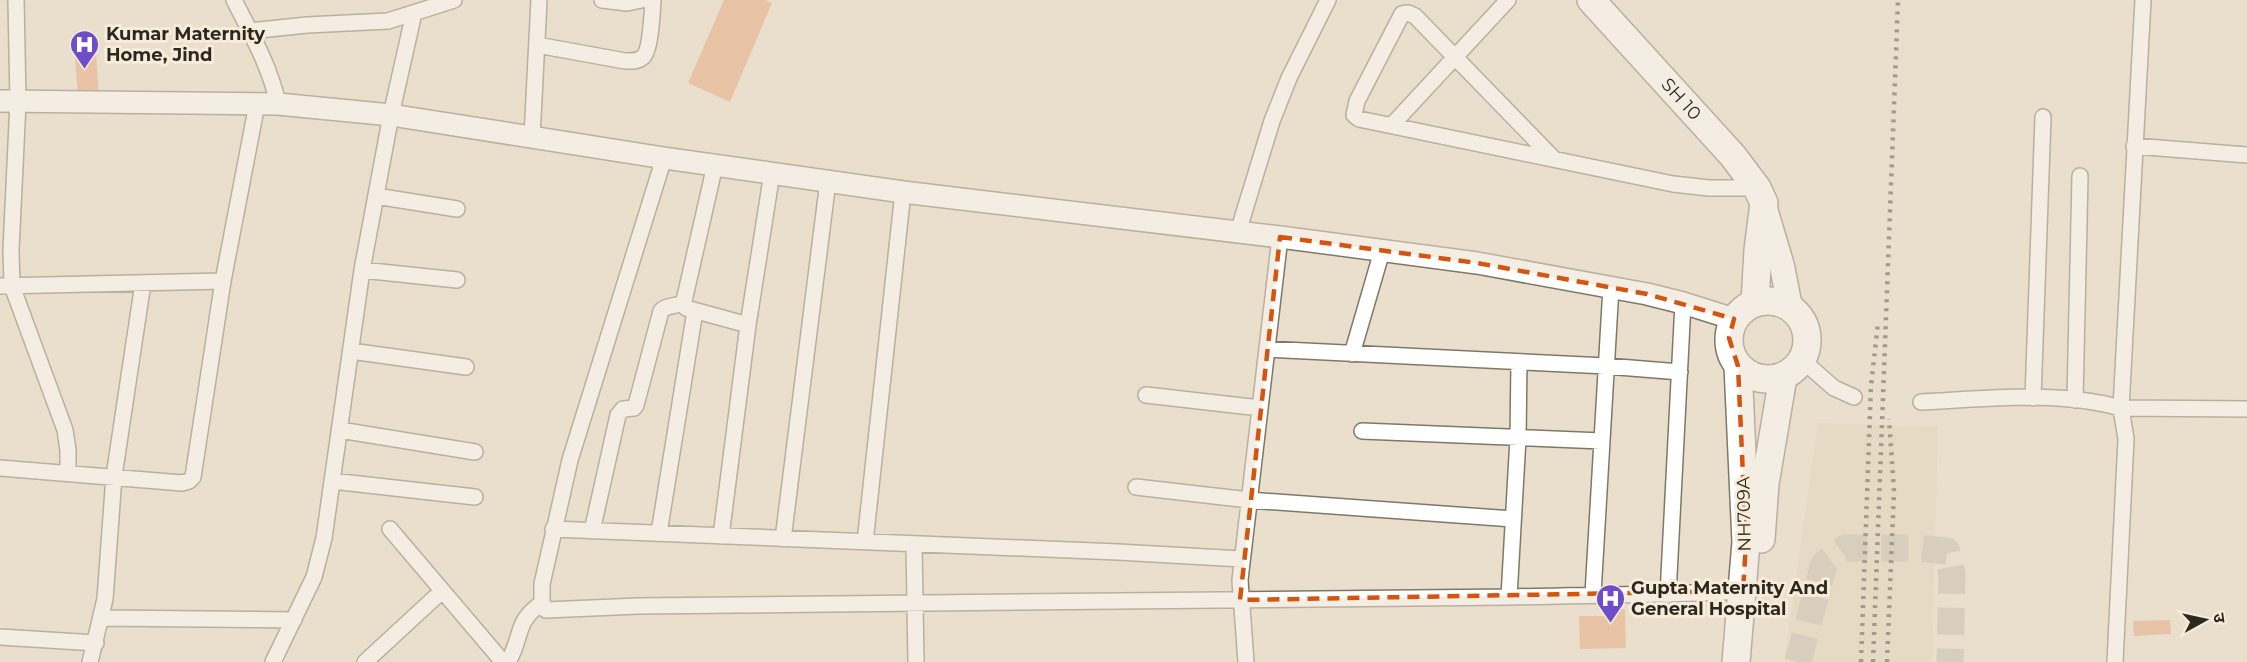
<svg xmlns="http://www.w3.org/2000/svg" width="2247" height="662" font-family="Montserrat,'Noto Sans Devanagari',sans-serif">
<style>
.built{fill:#e3d6bb}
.building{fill:#e8a376}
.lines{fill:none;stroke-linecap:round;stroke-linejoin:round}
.highway-tunnel{stroke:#c3baaa;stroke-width:27;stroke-dasharray:27 14;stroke-linecap:butt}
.street-casing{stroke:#807866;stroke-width:18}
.secondary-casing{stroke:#807866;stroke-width:24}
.primary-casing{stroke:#807866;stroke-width:27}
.highway-casing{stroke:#807866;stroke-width:30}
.street{stroke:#fff;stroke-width:15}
.secondary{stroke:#fff;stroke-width:21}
.primary{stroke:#fff;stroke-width:24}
.highway{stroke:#fff;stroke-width:27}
.rail{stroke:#4d483f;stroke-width:4.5;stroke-dasharray:3 6;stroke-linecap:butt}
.marked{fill:none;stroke:#d5540e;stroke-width:4.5;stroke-dasharray:12 8;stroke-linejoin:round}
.labels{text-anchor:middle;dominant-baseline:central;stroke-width:6;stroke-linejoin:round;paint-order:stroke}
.poi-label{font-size:18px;font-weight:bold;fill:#2c2821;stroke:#f6ecd9;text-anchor:start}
.street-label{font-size:18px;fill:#2c2821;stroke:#f6ecd9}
</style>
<rect width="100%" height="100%" fill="#e9dfcc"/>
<path class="built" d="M1818,423l120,4 -6,235h-148z"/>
<path class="building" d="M724,0h41l7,3 -42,99 -42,-19z
M96,54l3,43 -21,1 -3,-43z
M1625,609l1,39 -46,1 -1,-33h27v-6z
M2170,620l1,14 -37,2 -1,-15z"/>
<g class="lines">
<path class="highway-tunnel" d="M1798,662l26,-98 22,-16h72l29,3 5,24 -2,87"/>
<defs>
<path id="street" d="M16,0l2,102 -7,148 1,36 53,144 3,20v23
M234,0c17,34 36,66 44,104
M602,0l25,3 15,-3
M2143,0l-22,408 126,1
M250,31l57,-6 81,-4 66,-21
M537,45l88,16c7,0 12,1 18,-4 8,-7 9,-45 10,-57
M1392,125l116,-125
M532,137l7,-137
M2134,146l113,9
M664,158l-94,302 -28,124v19l4,7 92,-4 871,-9c78,-2 156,-2 234,-6
M1554,159l-139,-143 -7,-3 -6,1 -45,87 -3,14 5,4 314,65 36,4h48
M376,196l81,13
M1238,232l34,-111 17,-43 39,-78
M362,270l95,10
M0,286l223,-5
M686,308l62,17
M1267,349l339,17 74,6
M351,351l115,16
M1352,354l30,-103
M1802,360l32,28 20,9
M1146,395l114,13
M2033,398l10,-281
M2075,400l5,-224
M1921,402c65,-3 136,-12 200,6l5,31 -11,223
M340,430l135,22
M1362,431l240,10
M0,468l182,15 7,-2 4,-4 30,-196 34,-177
M332,481l143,16
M1136,487l113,13 264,19
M390,529l113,133
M553,529l565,23 124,7
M592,531l26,-116 5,-6 11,-1 2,-3 25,-94c6,-7 16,-3 23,-10l31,-136
M659,533l36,-222
M721,536l27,-211 24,-152
M783,539l45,-358
M865,542l38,-350
M914,544l2,118
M1593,594l18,-307
M1668,595l15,-292
M1509,597l9,-159 1,-76
M102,618l192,2
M0,637l96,6
M90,662l15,-63 9,-123 29,-193
M273,662l41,-85 10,-39 38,-268 29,-155 23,-102
M365,662l77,-71
M508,662c15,-25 6,-40 34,-59
M1246,662l-6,-82 40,-343"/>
<path id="secondary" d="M0,101l278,3 113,11 273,43 239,34 377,45 197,26 170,31 36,9 51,16"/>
<path id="primary" d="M1764,205l18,61 8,41"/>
<g id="highway">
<path id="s1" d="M1591,0l142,156 24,32 7,15 -6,47 -3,53"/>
<circle cx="1768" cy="340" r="39"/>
<path d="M1761,539l4,-55 18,-107"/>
<path d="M1736,662l10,-120 -8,-176"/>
</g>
</defs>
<use href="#street" class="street-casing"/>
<use href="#secondary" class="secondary-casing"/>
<use href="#primary" class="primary-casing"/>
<use href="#highway" class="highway-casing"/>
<use href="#street" class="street"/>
<use href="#secondary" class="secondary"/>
<use href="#primary" class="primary"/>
<use href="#highway" class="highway"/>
<path class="rail" d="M1861,662l10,-276 7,-63
M1873,662l25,-662
M1887,662l7,-171 -5,-72"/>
</g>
<path d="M0 0H2247V662H0ZM1280,237l197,26 170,31 87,25 -5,19 9,28 8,176 -3,49 -503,9z" fill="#e9dfcc" fill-opacity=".55" fill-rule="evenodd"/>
<path class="marked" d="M1280,237l197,26 170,31 87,25 -5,19 9,28 8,176 -3,49 -503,9z"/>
<defs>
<symbol id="hospital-pin" viewBox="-11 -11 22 30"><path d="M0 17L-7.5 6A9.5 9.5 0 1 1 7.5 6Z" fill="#6d4ec8" stroke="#f6ecd9"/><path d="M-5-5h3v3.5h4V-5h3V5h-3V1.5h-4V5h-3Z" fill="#fff"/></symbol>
</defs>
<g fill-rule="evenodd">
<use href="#hospital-pin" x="68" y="28" width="33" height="45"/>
<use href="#hospital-pin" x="1594" y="582" width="33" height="45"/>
</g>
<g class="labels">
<g class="poi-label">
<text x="106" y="34">Kumar Maternity<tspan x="106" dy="21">Home, Jind</tspan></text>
<text x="1631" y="588">Gupta Maternity And<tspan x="1631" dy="21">General Hospital</tspan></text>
</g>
<g class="street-label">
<text stroke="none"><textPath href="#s1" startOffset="134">SH 10</textPath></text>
<text transform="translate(1744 514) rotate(-91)">NH709A</text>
</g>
</g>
<g transform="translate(2205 620) rotate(82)" stroke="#f6ecd9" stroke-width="4.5" paint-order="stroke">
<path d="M0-4.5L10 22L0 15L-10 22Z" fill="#2c2821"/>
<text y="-9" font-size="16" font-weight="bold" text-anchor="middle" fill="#2c2821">उ</text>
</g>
</svg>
